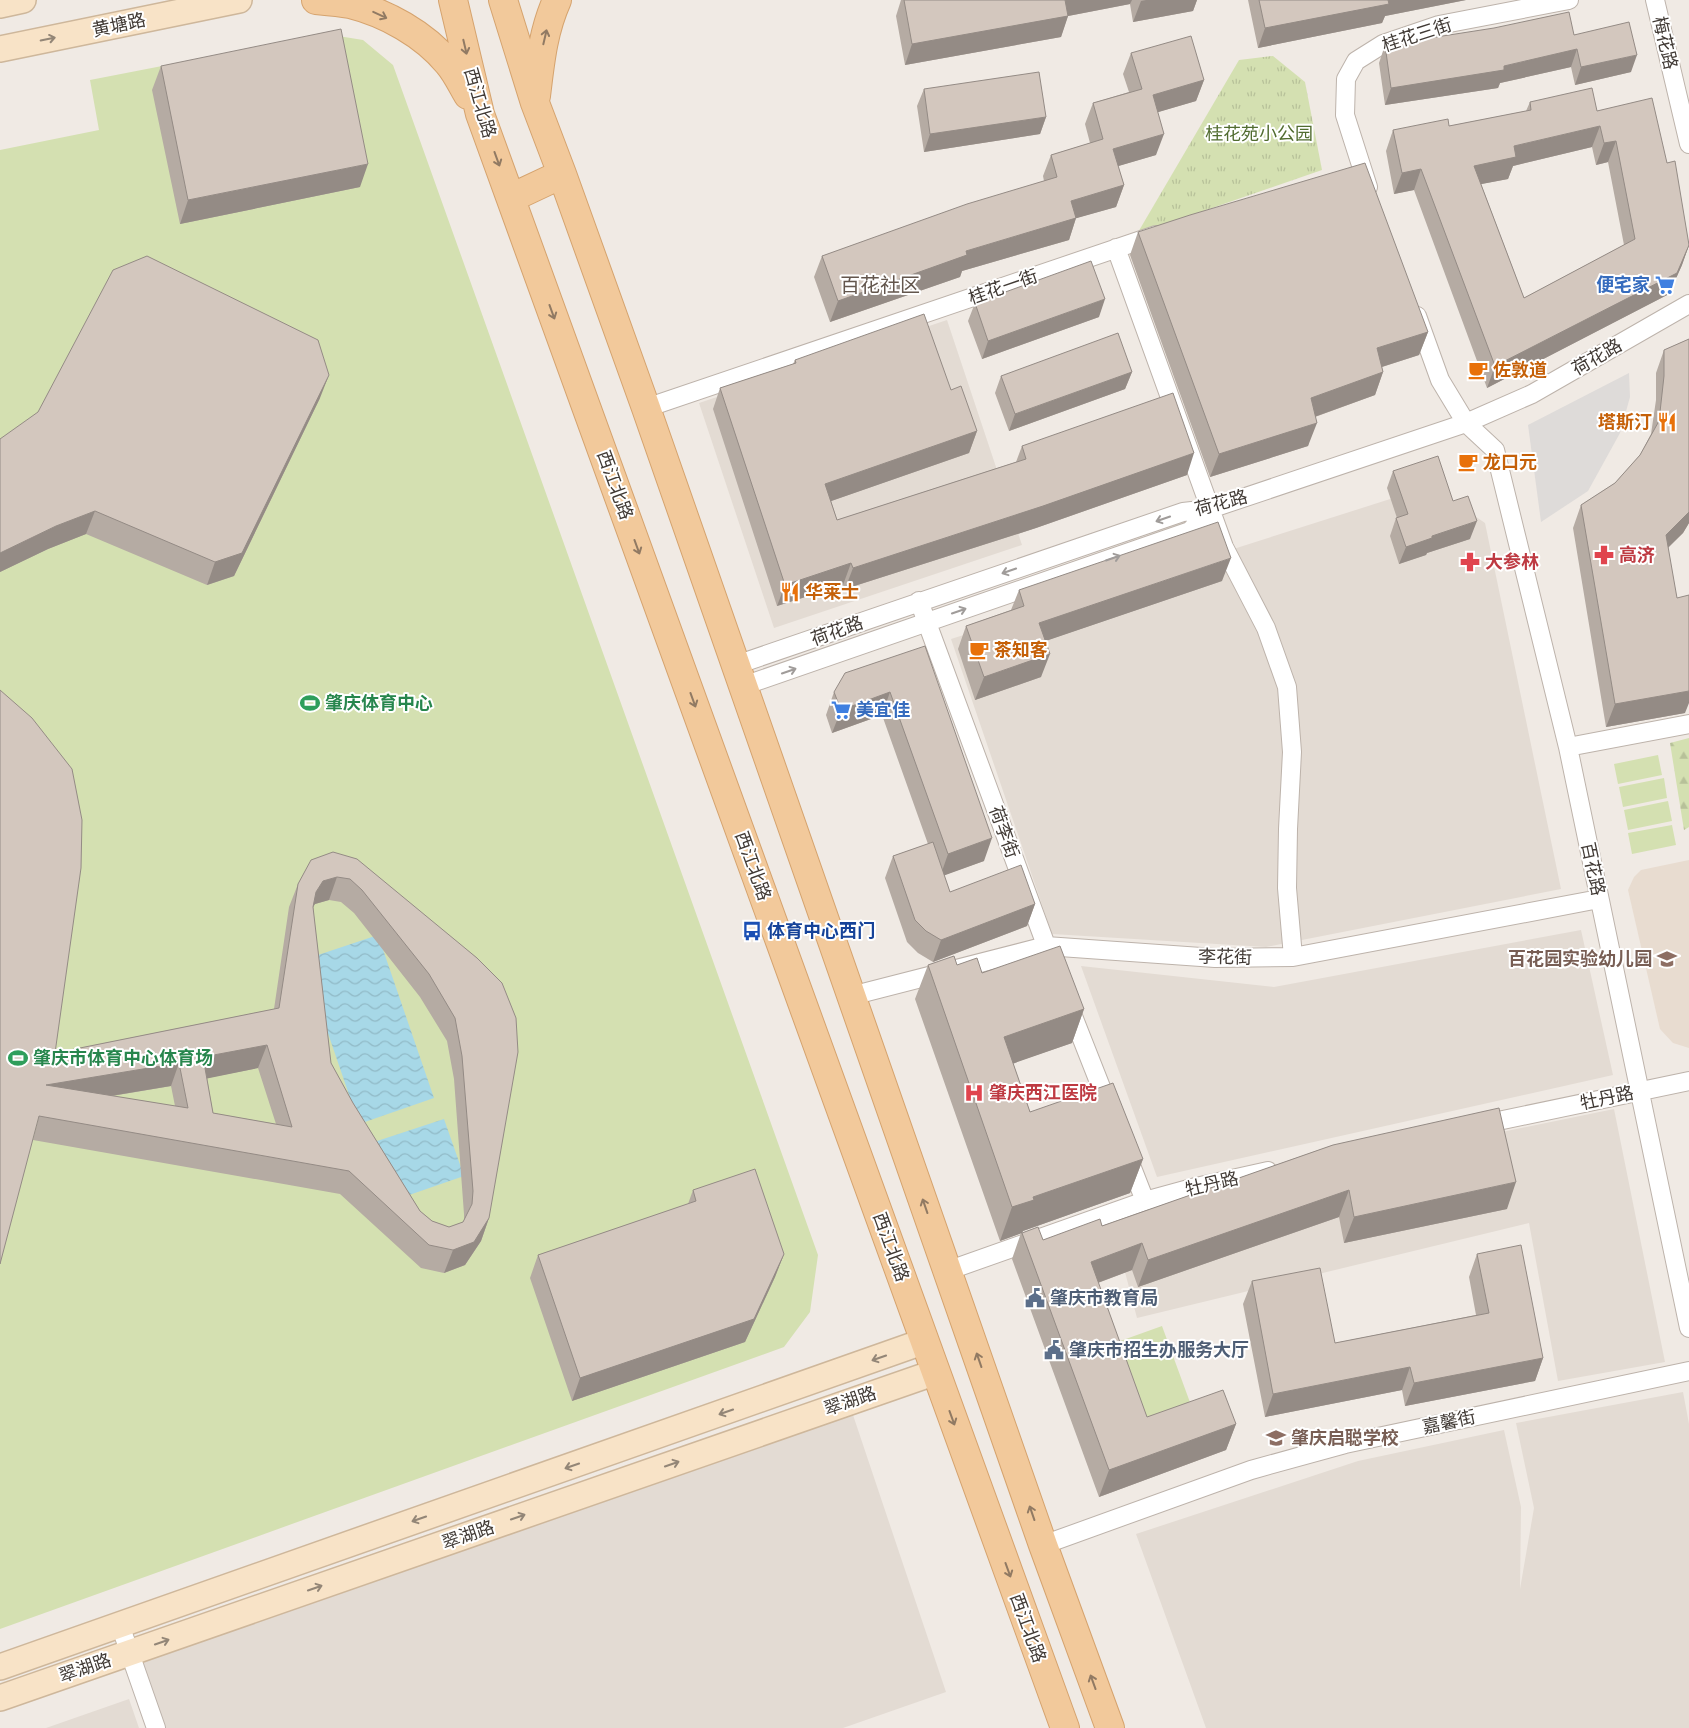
<svg xmlns="http://www.w3.org/2000/svg" width="1689" height="1728" font-family="Jost,'Noto Sans SC',sans-serif">
<style>
.residential{fill:#e3dbd3}
.education{fill:#e8dcd0}
.grass{fill:#d4e0b1}
.forest{fill:url(#forest-firs)}
.park{fill:url(#park-tufts)}
.parking{fill:#dedbd9}
.water{fill:url(#water-waves)}
.lines{fill:none;stroke-linecap:round;stroke-linejoin:round}
.street-casing{stroke:#bdb3ab;stroke-width:20}
.secondary-casing{stroke:#ceb79b;stroke-width:28}
.primary-casing{stroke:#d5a36e;stroke-width:30}
.street{stroke:#fff;stroke-width:18}
.secondary{stroke:#f8e3c7;stroke-width:25}
.primary{stroke:#f2c99b;stroke-width:28}
.wall{fill:#b5aba3;fill-rule:evenodd}
.shaded-wall{fill:#948b85}
.building{fill:#d3c7be;stroke:#948b85;fill-rule:evenodd}
.oneway{stroke:#917a63}
.oneway2{stroke:#938677}
.oneway3{stroke:#a09c9a}
.labels{text-anchor:middle;dominant-baseline:central;stroke-width:4;stroke-linejoin:round;paint-order:stroke}
.street-label{font-size:18px;fill:#413a35;stroke:#fff}
.park-label{font-size:18px;fill:#516c30;stroke:#fff}
.shop-label{font-size:18px;font-weight:bold;fill:#366cbe;stroke:#fff;text-anchor:end}
.food-label{font-size:18px;font-weight:bold;fill:#c56008;stroke:#fff;text-anchor:start}
.health-label{font-size:18px;font-weight:bold;fill:#be3a42;stroke:#fff;text-anchor:start}
.leisure-label{font-size:18px;font-weight:bold;fill:#27864d;stroke:#fff;text-anchor:start}
.transit-label{font-size:18px;font-weight:bold;fill:#164399;stroke:#fff;text-anchor:start}
.education-label{font-size:18px;font-weight:bold;fill:#785e54;stroke:#fff;text-anchor:end}
.service-label{font-size:18px;font-weight:bold;fill:#4e5e75;stroke:#fff;text-anchor:start}
.quarter-label{font-size:20px;fill:#63564d;stroke:#fff}
</style>
<defs>
<pattern id="forest-firs" width="22" height="20" patternUnits="userSpaceOnUse" patternTransform="scale(1.25)"><rect width="22" height="20" fill="#d4e0b1"/><path d="M5 1l3.5 6h-7zM16 11l3.5 6h-7z" fill="#b7c199"/></pattern>
<pattern id="park-tufts" width="24" height="20" patternUnits="userSpaceOnUse" patternTransform="scale(1.25)"><rect width="24" height="20" fill="#d4e0b1"/><path d="M3 7l-1-3M5 7V3M7 7l1-3M15 17l-1-3M17 17v-4M19 17l1-3" fill="none" stroke="#b7c199"/></pattern>
<pattern id="water-waves" width="16" height="10" patternUnits="userSpaceOnUse" patternTransform="scale(1.25)"><rect width="16" height="10" fill="#a7d8e7"/><path d="M0 5q4-4 8 0t8 0" fill="none" stroke="#91bac7"/></pattern>
</defs>
<rect width="100%" height="100%" fill="#f0eae4"/>
<path class="residential" d="M947,320l75,225 -248,83 -75,-225z
M1431,486l54,37 76,366 -295,58 -214,-13 -101,-295z
M1581,930l32,145 -456,102 -76,-211 193,21z
M1614,1109l51,253 -107,19 -29,-158 -392,95 -24,-92 146,-44z
M1683,1392l6,32v304h-483l-70,-194 222,-73 146,-31 17,77 -1,82 14,-81 -18,-85z
M851,1409l95,283 -103,36h-687l-25,-72z
M129,1699l10,29h-93z"/>
<path class="education" d="M1689,860v188l-16,-5 -13,-14 -32,-139 6,-13 7,-7z"/>
<path class="grass" d="M326,34l37,6 30,25 425,1190 -8,57 -26,35 -784,282v-1479l99,-20 -9,-50z
M1658,755l4,20 -44,9 -4,-20z
M1664,778l3,20 -44,9 -4,-20z
M1668,801l4,20 -44,9 -4,-20z
M1672,825l4,20 -44,9 -4,-21z
M1162,1326l33,90 -53,19 -33,-90z"/>
<path class="forest" d="M1689,738v89l-5,3 -14,-87z"/>
<path class="park" d="M1273,56l32,26 17,88 -185,64 102,-174z"/>
<path class="parking" d="M1629,373l1,24 -10,36 -32,58 -47,31 -13,-97z"/>
<path class="water" d="M378,935l56,163 -75,26 -56,-164z
M444,1119l20,57 -75,26 -21,-58z"/>
<g class="lines">
<defs>
<path id="street" d="M1655,0l34,144
M1368,187l-23,-72 1,-36 10,-18 27,-17 56,-19 130,-25
M1116,248l108,299 42,81 21,59 5,65 -4,77 -1,59 6,69
M1417,316l23,64 26,43 29,27 73,297 121,581
M646,408l510,-173
M919,601l131,355
M736,665l447,-153 27,-3 256,-86 66,-29 157,-90
M743,686l447,-155 20,-22
M1568,747l121,-23
M851,996l195,-50 169,12 78,-1 306,-58
M1069,1006l41,104
M1479,1125l210,-44
M1127,1155l18,46
M947,1271l198,-70 51,-14 72,-16
M1043,1545l208,-75 94,-26 344,-73
M120,1625l36,103"/>
<path id="secondary" d="M0,5l23,-5
M0,49l239,-49
M0,1667l925,-326
M0,1698l936,-326"/>
<path id="primary" d="M316,0c11,1 23,2 34,4 36,9 74,30 98,59 8,9 14,22 20,32
M453,0l27,114 585,1614
M503,0l32,103 27,71 84,234 397,1137 67,183
M536,96c4,-33 7,-65 21,-96
M511,198l51,-24"/>
</defs>
<use href="#street" class="street-casing"/>
<use href="#secondary" class="secondary-casing"/>
<use href="#primary" class="primary-casing"/>
<use href="#street" class="street"/>
<use href="#secondary" class="secondary"/>
<use href="#primary" class="primary"/>
</g>
<path class="wall" d="M901,0h296l-4,11 -60,11 -3,-18 -62,12 -7,21 -156,28 -9,-49z
M1248,0h218l-81,16 -3,7 -124,25z
M1574,35l57,37 -56,13 -4,-18 -71,16 -2,5 -113,17 -6,-42 6,-18z
M1131,53l73,27 -8,21 -38,11 -2,43 -38,11 6,19 -8,22 -40,11 -7,22 -107,31 -2,6 -130,45 -16,-45 8,-21 222,-75 -1,-5 8,-21 39,-12 -5,-19 8,-21 36,-11 -6,-18z
M161,66l199,121 -180,37 -28,-134z
M924,89l122,28 -6,17 -116,18 -7,-46z
M1530,102l67,9 70,52 22,82 -7,20 -13,29 -182,94 -73,-198 -20,4 -8,-43 7,-21 56,-4 77,-15zM1592,147l4,18 12,-3 16,83 -100,53 -43,-114 27,-5 5,-13z
M1138,232l290,100 -9,23 -37,12 1,5 -8,23 -60,22 -7,29 -98,31 -80,-222z
M975,303l124,14 -117,42 -14,-38z
M1689,339v184l-6,10 -15,15 17,165 -79,14 -33,-199 8,-23 34,-22 25,-28 11,-21 5,-34v-27l8,-23z
M795,360l156,30 26,41 -8,22 -138,48 6,19 179,-58 6,-16 165,29 -151,53 -191,61 -2,-4 -66,21 -64,-197 7,-21 73,-24z
M1132,372l-7,17 -116,42 -14,-38 6,-17z
M320,398l-86,178 -27,9 -121,-51 -38,15 -48,23v-133z
M1393,471l60,30 17,38 -43,14 -1,2 -27,9 -9,-28 6,-18h1l-10,-30z
M1222,581l-177,60 -4,36 -66,23 -17,-51 8,-23 45,-16 8,-20z
M925,646l59,215 -40,14 6,17 85,12 -8,22 -94,36 -15,-9 -11,-11 -22,-64 8,-22 35,-12 -46,-129 -50,18 -6,-18 8,-23z
M333,852l144,106 12,260 -8,23 -16,24 -21,8 -23,-5 -81,-74 -307,-54 22,-87 219,-44 15,-102 9,-23zM329,900l12,2 13,11 66,84 27,44 7,38 10,135v6l-1,2 -14,5 -17,-6 -12,-10 -67,-108 -22,-40 -18,-156 2,-3zM258,1068l18,56 -63,-11 -6,-35zM171,1086l4,20 -63,-10z
M928,965h29l127,44 -12,34 -59,20 17,49 113,47 -13,34 -107,38 -1,2 21,7 59,-14 231,-81 174,64 -163,34 -5,-26 -201,70 -6,-17 -34,13 49,134 89,7 -10,26 -127,47 -87,-238 9,-26 -21,8 -85,-242z
M693,1190l91,64 -9,23 -30,65 -173,59 -42,-123 8,-23 150,-51z
M1477,1254l66,104 -8,23 -130,25 -3,-16 -137,27 -22,-113 9,-23 83,62 141,-28 -7,-38z"/>
<path class="shaded-wall" d="M1064,0h68l-2,4 -62,12 -7,21 -156,28 7,-21z
M1146,0h51l-4,11 -60,11 8,-21z
M1386,0h80l-81,16 -3,7 -124,25 7,-20z
M1577,49l-6,18 -71,16 -2,5 -113,17 6,-17 113,-22z
M1637,55l-6,17 -56,13 6,-18z
M1204,80l-8,21 -51,15 8,-21z
M1046,117l-6,17 -116,18 6,-18z
M1600,126l-8,21 -79,19 -5,13 -42,8 8,-21 40,-20z
M1164,134l-8,21 -51,15 8,-21z
M1616,141l-8,21 -12,3 8,-22z
M368,164l-8,23 -180,37 8,-24z
M1421,169l-7,21 -20,4 8,-21z
M1124,185l-8,22 -53,15 8,-21z
M1076,218l-7,22 -107,31 -2,6 -130,45 8,-21 128,-50z
M1689,245l-7,20 -13,29 -182,94 8,-22z
M1105,299l-6,18 -117,42 6,-18z
M1428,332l-9,23 -50,16 8,-23z
M1132,372l-7,17 -116,42 6,-17z
M1383,372l-8,23 -72,26 8,-23z
M329,375l-9,23 -86,178 -27,9 8,-23z
M1317,423l-9,23 -98,31 9,-23z
M977,431l-8,22 -152,53 8,-22z
M1194,453l-7,22 -151,53 -191,61 8,-21z
M95,511l-9,23 -38,15 -48,23v-19l56,-27z
M1689,512v11l-6,10 -26,25 9,-23z
M1477,521l-7,18 -43,14 -1,2 -27,9 7,-17 26,-11z
M1231,558l-9,23 -191,65 8,-23z
M851,563l-8,22 -66,21 8,-21z
M1050,654l-9,23 -66,23 9,-23z
M1689,691v12l-4,10 -79,14 9,-23z
M890,692l-8,23 -50,18 9,-23z
M992,838l-8,23 -44,16 8,-23z
M337,877l-8,23 -14,4 -7,11 8,-23 7,-11z
M1035,904l-8,22 -94,36 8,-22z
M1084,1009l-12,34 -80,28 12,-34z
M267,1045l-9,23 -63,13 8,-24z
M179,1063l-8,23 -133,22 8,-23z
M1143,1159l-13,34 -107,38 -1,2 -22,8 12,-34 21,-10z
M1516,1182l-9,27 -163,34 10,-26z
M1349,1190l-10,27 -201,70 10,-27z
M489,1218l-8,23 -16,24 -21,8 9,-23z
M1142,1243l-10,27 -51,19 10,-27z
M784,1254l-9,23 -30,65 -173,59 8,-23z
M1543,1358l-8,23 -130,25 9,-23z
M1410,1367l-8,23 -137,27 8,-23z
M1236,1424l-10,26 -127,47 10,-27z"/>
<path class="building" d="M904,0h161l3,16 -156,28z
M1259,0h129l1,4 -124,24z
M1569,12l5,23 55,-13 8,33 -56,12 -4,-18 -73,17v4l-113,18 -6,-43 109,-17z
M341,29l27,135 -180,36 -27,-134z
M1191,36l13,44 -51,15 11,39 -51,15 11,36 -53,16 5,17 -110,33 1,4 -129,46 -16,-45 145,-52 90,-27 -6,-22 52,-16 -10,-36 49,-14 -11,-36z
M1039,72l7,45 -116,17 -6,-45z
M1592,88l5,23 55,-13 15,65 8,-2 14,84 -12,28 -182,93 -74,-197 -19,4 -9,-43 55,-11 1,7 82,-16 -1,-8zM1600,126l4,17 12,-2 19,98 -111,59 -50,-132 42,-9 -2,-11z
M1365,163l63,169 -51,16 6,24 -72,26 6,25 -98,31 -81,-222 52,-17z
M147,256l171,84 11,35 -87,178 -27,9 -120,-51 -39,15 -56,27v-114l38,-27 75,-142z
M1091,261l14,38 -117,42 -13,-38z
M924,314l27,76 10,-4 16,45 -152,53 12,36 189,-61 -4,-13 151,-53 21,60 -151,53 -190,62 -2,-5 -66,22 -65,-197 76,-25 -1,-3z
M1118,333l14,39 -117,42 -14,-38z
M1689,339v173l-23,23 11,63 12,-3v96l-74,13 -34,-199 34,-22 25,-28 19,-34 5,-45v-26z
M1438,456l15,45 15,-5 9,25 -45,15v2l-26,9 -10,-29 12,-4 -15,-43z
M1218,522l13,36 -192,65 11,31 -66,23 -18,-51 58,-20 -5,-16z
M925,646l67,192 -44,16 -58,-162 -49,18 -7,-18 11,-19z
M0,690l32,28 40,51 10,51 -1,48 -26,185 224,-45 19,-124 13,-24 22,-8 24,7 120,99 25,25 14,35 2,34 -29,166 -15,24 -21,8 -24,-5 -80,-74 -310,-55 -39,148zM337,877l13,2 12,11 67,84 26,44 7,38 11,135 -1,13 -9,18 -14,5 -17,-6 -12,-10 -67,-108 -22,-40 -18,-156 3,-15 7,-11zM267,1045l25,82 -79,-14 -10,-56zM179,1063l9,45 -142,-23z
M933,842l17,50 71,-27 14,39 -94,36 -15,-9 -11,-11 -22,-64z
M1060,946l24,63 -80,28 26,75 83,-29 30,76 -110,38 1,3 -22,7 -84,-242 26,-9 3,9 20,-7 5,15z
M1499,1108l17,74 -162,35 -5,-27 -201,70 -6,-17 -51,19 56,155 76,-27 13,34 -127,46 -87,-237 16,-6 5,13 57,-21 2,7 231,-81z
M755,1169l29,85 -30,65 -174,59 -42,-123 158,-54 -3,-11z
M1521,1245l22,113 -129,25 -4,-16 -137,27 -21,-113 68,-13 15,75 154,-30 -12,-59z"/>
<defs><path id="oneway-shaft" d="M-6 0H5M1.5-3L5.5 0L1.5 3" fill="none" stroke-width="1.6" stroke-linecap="round" stroke-linejoin="round" transform="scale(1.25)"/></defs>
<g class="oneway">
<use href="#oneway-shaft" transform="translate(380 15) rotate(25)"/>
<use href="#oneway-shaft" transform="translate(545 37) rotate(-77)"/>
<use href="#oneway-shaft" transform="translate(465 47) rotate(77)"/>
<use href="#oneway-shaft" transform="translate(497 159) rotate(70)"/>
<use href="#oneway-shaft" transform="translate(552 312) rotate(70)"/>
<use href="#oneway-shaft" transform="translate(637 547) rotate(70)"/>
<use href="#oneway-shaft" transform="translate(693 700) rotate(70)"/>
<use href="#oneway-shaft" transform="translate(925 1206) rotate(-109)"/>
<use href="#oneway-shaft" transform="translate(979 1360) rotate(-109)"/>
<use href="#oneway-shaft" transform="translate(952 1418) rotate(70)"/>
<use href="#oneway-shaft" transform="translate(1032 1513) rotate(-109)"/>
<use href="#oneway-shaft" transform="translate(1008 1570) rotate(70)"/>
<use href="#oneway-shaft" transform="translate(1093 1682) rotate(-110)"/>
</g>
<g class="oneway2">
<use href="#oneway-shaft" transform="translate(48 39) rotate(-12)"/>
<use href="#oneway-shaft" transform="translate(879 1358) rotate(161)"/>
<use href="#oneway-shaft" transform="translate(726 1412) rotate(161)"/>
<use href="#oneway-shaft" transform="translate(672 1464) rotate(-19)"/>
<use href="#oneway-shaft" transform="translate(572 1466) rotate(161)"/>
<use href="#oneway-shaft" transform="translate(518 1517) rotate(-19)"/>
<use href="#oneway-shaft" transform="translate(419 1519) rotate(161)"/>
<use href="#oneway-shaft" transform="translate(315 1588) rotate(-19)"/>
<use href="#oneway-shaft" transform="translate(162 1642) rotate(-19)"/>
</g>
<g class="oneway3">
<use href="#oneway-shaft" transform="translate(1163 519) rotate(161)"/>
<use href="#oneway-shaft" transform="translate(1113 558) rotate(-19)"/>
<use href="#oneway-shaft" transform="translate(1009 571) rotate(161)"/>
<use href="#oneway-shaft" transform="translate(959 611) rotate(-19)"/>
<use href="#oneway-shaft" transform="translate(789 671) rotate(-19)"/>
</g>
<defs>
<symbol id="supermarket-bare" viewBox="-9 -9 18 18"><path d="M-6-5.5h2.5l.6 2H6L4.5 2H-2.5L-4.4-4H-6ZM-1.5 3.2a1.3 1.3 0 1 0 .1 0ZM3 3.2a1.3 1.3 0 1 0 .1 0Z" fill="#3f7fe0" stroke="#fff" stroke-width="2.5" paint-order="stroke"/></symbol>
<symbol id="cafe-bare" viewBox="-9 -9 18 18"><path d="M-5.5-4.5H6V0H3Q3 3.5 0 3.5H-2.5Q-5.5 3.5-5.5 0ZM3-3.2v2h1.7v-2ZM-6 4.5H4V6H-6Z" fill="#e8710a" stroke="#fff" stroke-width="2.5" paint-order="stroke"/></symbol>
<symbol id="restaurant-bare" viewBox="-9 -9 18 18"><path d="M-5-6h1v4h1v-4h1v4h1v-4h1v5L-1.5 .5V6h-2V.5L-5-1ZM5-6V6H3V1.5H1.5Q1.5-4 5-6Z" fill="#e8710a" stroke="#fff" stroke-width="2.5" paint-order="stroke"/></symbol>
<symbol id="pharmacy-bare" viewBox="-9 -9 18 18"><path d="M-2-6h4v4h4v4h-4v4h-4v-4h-4v-4h4Z" fill="#e0444e" stroke="#fff" stroke-width="2.5" paint-order="stroke"/></symbol>
<symbol id="stadium-bare" viewBox="-9 -9 18 18"><path d="M0-5a6.5 5 0 1 0 0 10a6.5 5 0 1 0 0-10ZM-3.5-1.8h7v3.6h-7Z" fill="#2e9e5b" stroke="#fff" stroke-width="2.5" paint-order="stroke"/></symbol>
<symbol id="bus-bare" viewBox="-9 -9 18 18"><path d="M-5-6H5V4H4V6H2V4H-2V6H-4V4H-5ZM-3.5-4V0h7V-4ZM-3.5 1.2v1.5H-2V1.2ZM2 1.2v1.5H3.5V1.2Z" fill="#1a4fb4" stroke="#fff" stroke-width="2.5" paint-order="stroke"/></symbol>
<symbol id="school-bare" viewBox="-9 -9 18 18"><path d="M0-5L7-2L0 1L-7-2ZM-4 1L0 2.5L4 1V4Q0 6-4 4Z" fill="#8d6e63" stroke="#fff" stroke-width="2.5" paint-order="stroke"/></symbol>
<symbol id="hospital-bare" viewBox="-9 -9 18 18"><path d="M-5-5h3v3.5h4V-5h3V5h-3V1.5h-4V5h-3Z" fill="#e0444e" stroke="#fff" stroke-width="2.5" paint-order="stroke"/></symbol>
<symbol id="civic-bare" viewBox="-9 -9 18 18"><path d="M-.6-6.5H3V-4.5H.6V-3L4-1V1h2V6H-6V1h2V-1L-.6-3ZM-1.2 2.5V6h2.4V2.5Z" fill="#5c6f8a" stroke="#fff" stroke-width="2.5" paint-order="stroke"/></symbol>
</defs>
<g fill-rule="evenodd">
<use href="#supermarket-bare" x="1651" y="271" width="28" height="28"/>
<use href="#cafe-bare" x="1464" y="356" width="28" height="28"/>
<use href="#restaurant-bare" x="1653" y="408" width="28" height="28"/>
<use href="#cafe-bare" x="1454" y="448" width="28" height="28"/>
<use href="#pharmacy-bare" x="1590" y="541" width="28" height="28"/>
<use href="#pharmacy-bare" x="1456" y="548" width="28" height="28"/>
<use href="#restaurant-bare" x="776" y="578" width="28" height="28"/>
<use href="#cafe-bare" x="965" y="636" width="28" height="28"/>
<use href="#stadium-bare" x="296" y="689" width="28" height="28"/>
<use href="#supermarket-bare" x="827" y="696" width="28" height="28"/>
<use href="#bus-bare" x="738" y="917" width="28" height="28"/>
<use href="#school-bare" x="1653" y="945" width="28" height="28"/>
<use href="#stadium-bare" x="4" y="1044" width="28" height="28"/>
<use href="#hospital-bare" x="960" y="1079" width="28" height="28"/>
<use href="#civic-bare" x="1021" y="1284" width="28" height="28"/>
<use href="#civic-bare" x="1040" y="1336" width="28" height="28"/>
<use href="#school-bare" x="1262" y="1424" width="28" height="28"/>
</g>
<g class="labels">
<g class="street-label">
<text transform="translate(119 25) rotate(-12)">黄塘路</text>
<text transform="translate(1417 35) rotate(-18)">桂花三街</text>
<text transform="translate(1665 43) rotate(77)">梅花路</text>
<text transform="translate(480 103) rotate(74)">西江北路</text>
<text transform="translate(1003 287) rotate(-19)">桂花一街</text>
<text transform="translate(1597 357) rotate(-30)">荷花路</text>
<text transform="translate(615 485) rotate(70)">西江北路</text>
<text transform="translate(1221 503) rotate(-15)">荷花路</text>
<text transform="translate(837 631) rotate(-20)">荷花路</text>
<text transform="translate(1004 832) rotate(70)">荷李街</text>
<text transform="translate(753 866) rotate(70)">西江北路</text>
<text transform="translate(1593 869) rotate(78)">百花路</text>
<text transform="translate(1225 957) rotate(1)">李花街</text>
<text transform="translate(1607 1098) rotate(-12)">牡丹路</text>
<text transform="translate(1212 1184) rotate(-13)">牡丹路</text>
<text transform="translate(891 1247) rotate(70)">西江北路</text>
<text transform="translate(850 1401) rotate(-19)">翠湖路</text>
<text transform="translate(1449 1422) rotate(-12)">嘉馨街</text>
<text transform="translate(468 1535) rotate(-19)">翠湖路</text>
<text transform="translate(1028 1628) rotate(70)">西江北路</text>
<text transform="translate(85 1668) rotate(-19)">翠湖路</text>
</g>
<g class="park-label">
<text x="1259" y="134">桂花苑小公园</text>
</g>
<g class="shop-label">
<text x="1650" y="285">便宅家</text>
<text x="856" y="710" text-anchor="start">美宜佳</text>
</g>
<g class="food-label">
<text x="1493" y="370">佐敦道</text>
<text x="1652" y="422" text-anchor="end">塔斯汀</text>
<text x="1483" y="462">龙口元</text>
<text x="805" y="592">华莱士</text>
<text x="994" y="650">茶知客</text>
</g>
<g class="health-label">
<text x="1619" y="555">高济</text>
<text x="1485" y="562">大参林</text>
<text x="989" y="1093">肇庆西江医院</text>
</g>
<g class="leisure-label">
<text x="325" y="703">肇庆体育中心</text>
<text x="33" y="1058">肇庆市体育中心体育场</text>
</g>
<g class="transit-label">
<text x="767" y="931">体育中心西门</text>
</g>
<g class="education-label">
<text x="1652" y="959">百花园实验幼儿园</text>
<text x="1291" y="1438" text-anchor="start">肇庆启聪学校</text>
</g>
<g class="service-label">
<text x="1050" y="1298">肇庆市教育局</text>
<text x="1069" y="1350">肇庆市招生办服务大厅</text>
</g>
<g class="quarter-label">
<text x="880" y="285">百花社区</text>
</g>
</g>
</svg>
